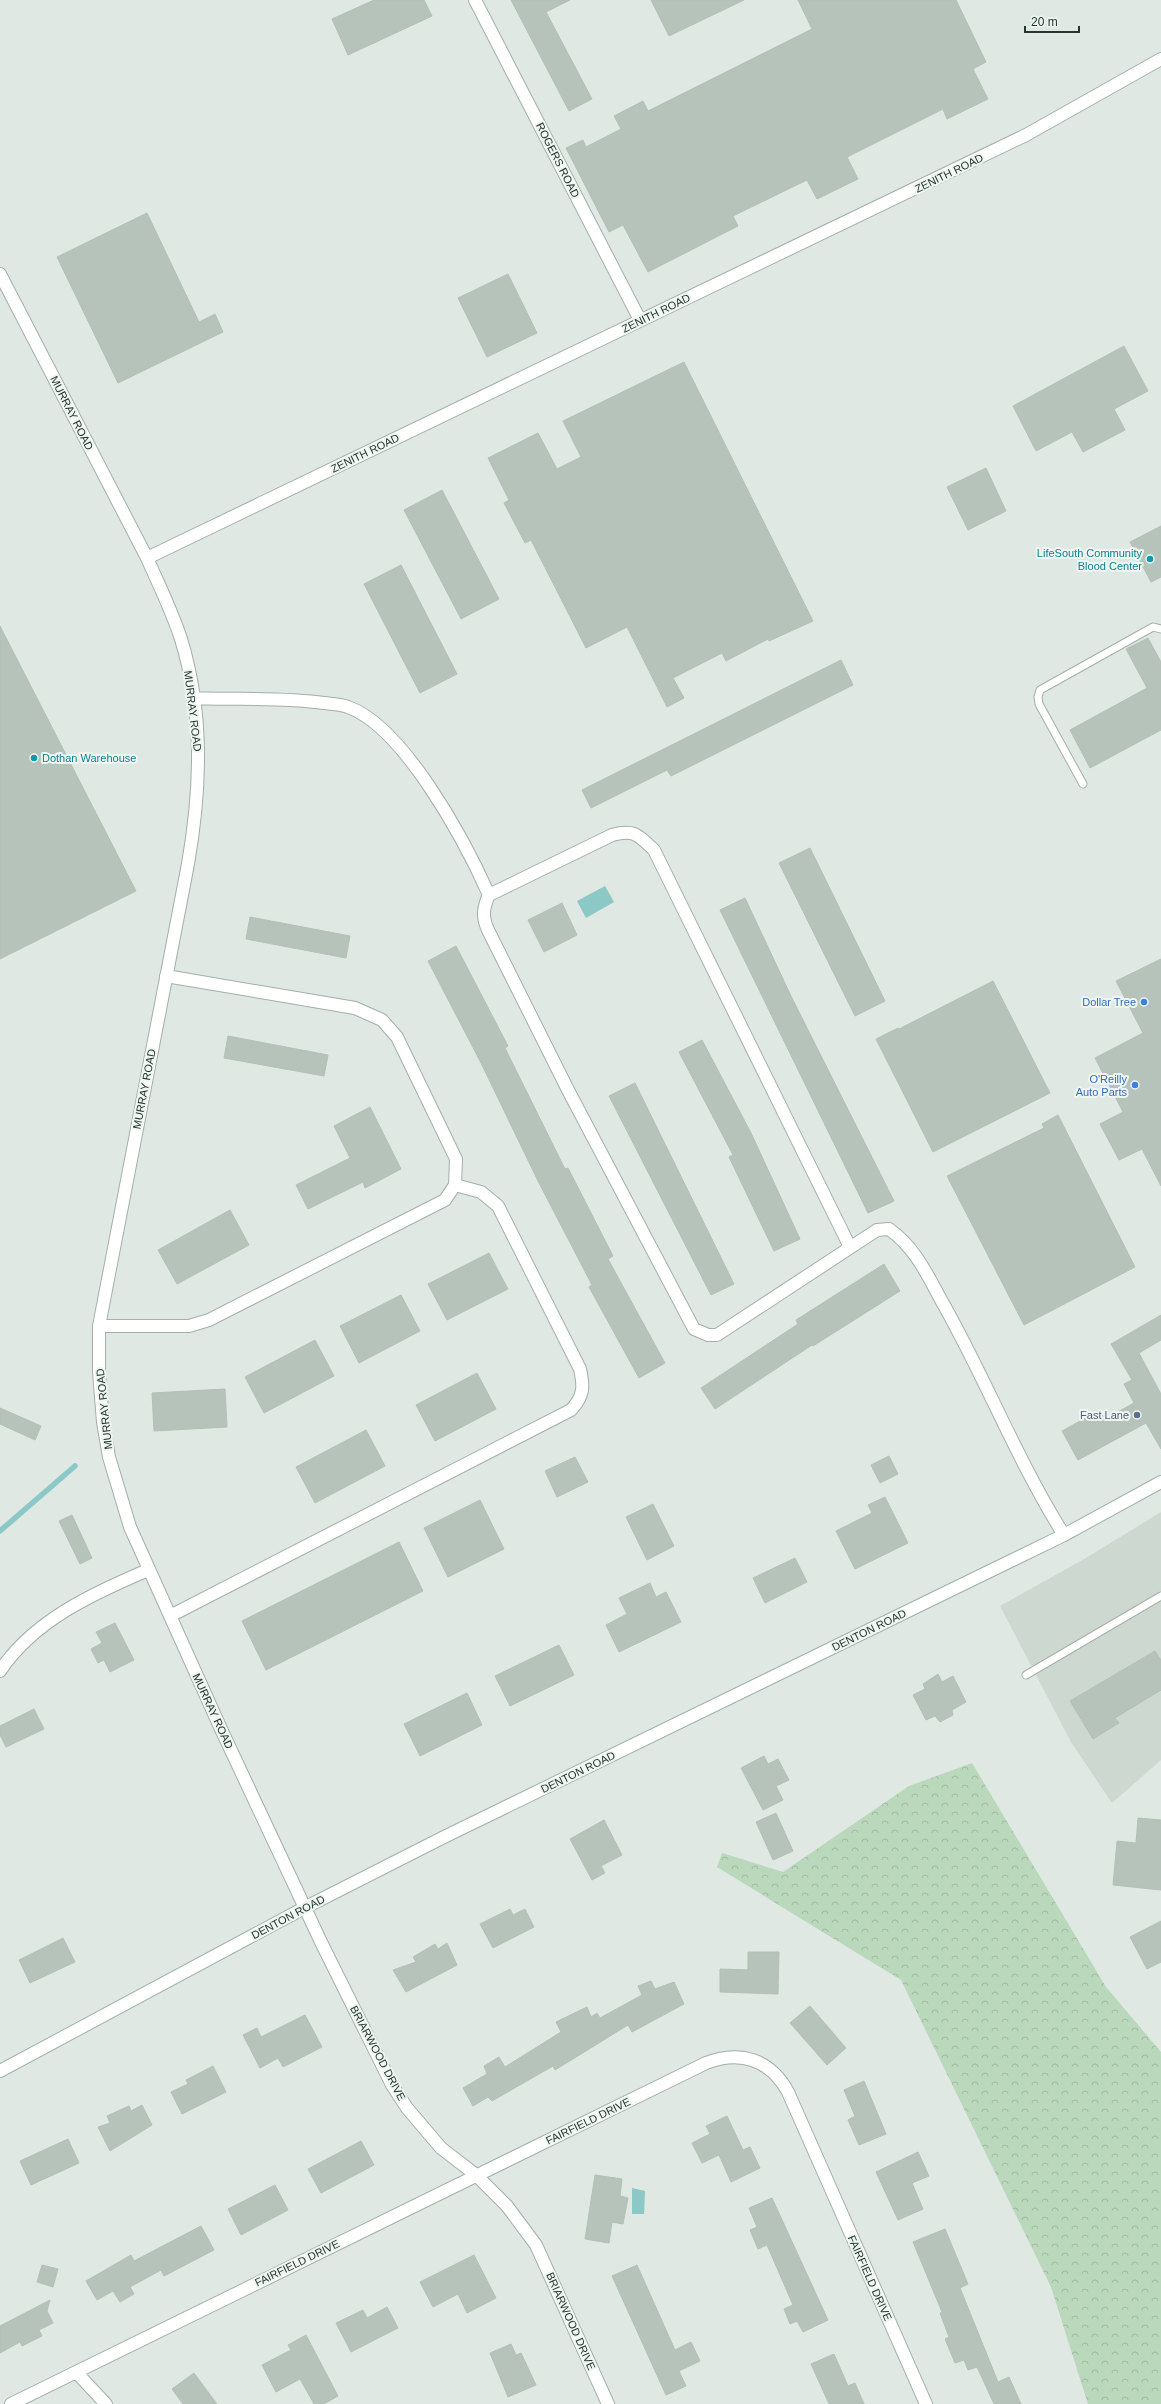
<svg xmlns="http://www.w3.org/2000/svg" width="1161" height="2404" font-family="Arial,sans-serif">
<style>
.built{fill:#cdd8d1}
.forest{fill:url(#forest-crowns)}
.water{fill:#8cc8c5}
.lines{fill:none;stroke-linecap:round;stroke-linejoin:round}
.stream{stroke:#8cc8c5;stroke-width:5.5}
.building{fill:#b5c3bb;stroke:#b2c1b8}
.lane-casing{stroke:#a3afa8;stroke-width:9}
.street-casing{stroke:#a3afa8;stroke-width:14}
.secondary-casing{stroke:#9fb3a8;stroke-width:14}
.lane{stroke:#fff;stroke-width:7}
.street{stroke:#fff;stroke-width:12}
.secondary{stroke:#fff;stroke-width:12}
.culture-dot{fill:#0f9aa8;stroke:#eff6f1;stroke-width:1.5}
.shop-dot{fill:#3f7fe0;stroke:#eff6f1;stroke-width:1.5}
.service-dot{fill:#5c6f8a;stroke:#eff6f1;stroke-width:1.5}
.labels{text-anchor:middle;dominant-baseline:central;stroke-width:4;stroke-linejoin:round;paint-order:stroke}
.street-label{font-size:11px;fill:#22362d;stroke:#eff6f1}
.culture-label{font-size:11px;fill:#0d838f;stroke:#eff6f1;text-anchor:end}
.shop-label{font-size:11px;fill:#366cbe;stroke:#eff6f1;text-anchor:end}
.service-label{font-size:11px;fill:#4e5e75;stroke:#eff6f1;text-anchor:end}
</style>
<defs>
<pattern id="forest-crowns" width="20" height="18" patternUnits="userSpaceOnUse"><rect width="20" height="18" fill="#bad8bc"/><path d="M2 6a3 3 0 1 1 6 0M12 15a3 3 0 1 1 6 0" fill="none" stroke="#a0baa2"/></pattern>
</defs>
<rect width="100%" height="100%" fill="#dfe8e2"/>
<path class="built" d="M1161,1512v248l-49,43 -41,-61 -71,-136 86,-48z"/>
<path class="forest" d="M972,1763l134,224 55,65v352h-73l-37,-117 -150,-307 -184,-113 5,-14 61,19 126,-86z"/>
<path class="water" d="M605,886l9,16 -28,16 -9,-17z
M632,2188l13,3 -1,23h-12z"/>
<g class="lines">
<path class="stream" d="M0,1531l75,-65"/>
</g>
<path class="building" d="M374,0h50l8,16 -84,39 -16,-36z
M511,0h59l-24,12 46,87 -23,12z
M651,0h93l-75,36z
M798,0h158l30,62 -13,7 15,30 -41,20 -4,-10 -96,48 11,22 -41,20 -10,-19 -74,36 5,10 -90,46 -25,-47 -14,7 -43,-84 17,-8 3,7 35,-18 -7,-13 29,-15 5,10 164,-82z
M147,213l52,109 16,-8 8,18 -105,51 -61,-126z
M508,274l29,59 -50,24 -29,-59z
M1124,346l24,45 -34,18 11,21 -42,22 -11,-20 -36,19 -23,-45z
M684,362l129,259 -44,20 -1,-2 -42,22 -4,-8 -49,25 11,20 -17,9 -40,-80 -41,21 -55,-108 -6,3 -21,-40 5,-3 -21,-42 50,-25 19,36 24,-12 -18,-36z
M986,468l20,43 -38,19 -21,-43z
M442,490l57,109 -38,20 -57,-109z
M1161,526v51l-10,5 -21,-40z
M401,565l56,109 -37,19 -56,-109z
M0,626l136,265 -136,68z
M1148,638l13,24v68l-71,38 -20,-38 77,-42 -21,-39z
M841,660l12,25 -182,91 -4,-6 -76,38 -9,-18z
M810,848l75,153 -30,15 -76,-153z
M745,898l46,98 103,205 -26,12 -148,-303z
M562,903l15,32 -33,17 -16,-32z
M250,917l100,19 -4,22 -100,-19z
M456,946l52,100 -3,2 60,121 3,-1 45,88 -5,3 57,104 -26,15 -50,-91 3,-2 -53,-102 -59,-122 -52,-100z
M1161,959v227l-19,-37 -23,11 -19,-36 23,-12 -28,-54 48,-25 -27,-52z
M993,981l57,112 -117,59 -57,-113 22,-11 1,1z
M228,1036l100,19 -4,21 -100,-18z
M702,1040l49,93 49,106 -26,12 -45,-94 4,-2 -54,-103z
M635,1083l99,201 -23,11 -102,-199z
M370,1107l31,62 -36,19 -2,-6 -55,27 -12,-24 54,-27 -16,-32z
M1058,1115l77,152 -111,58 -77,-149 97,-48 -2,-4z
M230,1210l19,35 -72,39 -19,-34z
M489,1253l19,36 -61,31 -19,-36z
M884,1264l16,27 -87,55 -1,-1 -97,64 -14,-21 97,-64 -2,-4z
M401,1295l19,36 -61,32 -19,-37z
M1161,1315v25l-22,13 22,41v55l-15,-26 -68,37 -16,-29 38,-21 5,9 29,-16 -10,-19 8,-4 -21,-36z
M315,1340l19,36 -70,37 -19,-36z
M477,1373l19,36 -61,32 -19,-36z
M225,1389l2,38 -73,4 -2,-38z
M0,1408l41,18 -6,14 -35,-16z
M366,1430l19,36 -70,37 -19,-36z
M889,1456l9,18 -18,9 -9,-18z
M575,1457l13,25 -31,15 -12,-26z
M885,1497l23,46 -53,26 -19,-38 36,-18 -4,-8z
M480,1500l24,49 -56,28 -24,-49z
M653,1504l21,42 -27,14 -21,-43z
M72,1515l20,43 -12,6 -21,-43z
M399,1542l24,49 -157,79 -24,-49z
M795,1558l12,24 -42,21 -12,-25z
M650,1583l6,14 10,-5 15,30 -62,30 -13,-27 21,-11 -8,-16z
M115,1623l19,37 -24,12 -6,-12 -6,3 -7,-14 11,-6 -6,-11z
M559,1645l15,30 -64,31 -15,-30z
M1155,1651l6,9v30l-46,28 4,5 -26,16 -23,-38z
M938,1674l4,8 11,-6 13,26 -14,8 1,5 -13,7 -5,-6 -9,4 -13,-25 12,-6 -2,-5z
M467,1693l15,32 -62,31 -16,-32z
M34,1709l10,20 -38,18 -6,-12v-9z
M764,1756l4,8 10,-5 11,21 -13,6 7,14 -20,10 -22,-42z
M776,1813l17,38 -20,9 -17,-38z
M1138,1818l23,2v70l-48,-5 4,-44 19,2z
M604,1820l18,35 -21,11 4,7 -13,7 -22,-41z
M510,1909l3,6 12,-6 9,18 -41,21 -13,-24z
M1161,1921v41l-14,7 -17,-32z
M63,1938l12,24 -45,21 -11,-23z
M447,1943l10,22 -51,27 -13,-22 23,-8 -3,-5 22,-13 3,5z
M748,1952h31l-1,42 -58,-2v-23l28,1z
M651,1981l4,8 19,-7 10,22 -52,28 -4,-7 -73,45 -2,-4 -61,35 -4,-4 -15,9 -10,-18 24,-14 -3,-8 15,-9 6,10 56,-35 -5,-10 31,-15 4,10 6,-4 3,5 42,-23 -4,-9z
M810,2006l36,42 -19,17 -37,-42z
M305,2015l17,32 -39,20 -5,-9 -18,10 -17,-33 14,-7 4,9z
M213,2066l13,26 -44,22 -11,-22 17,-8 -2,-4z
M864,2081l22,53 -27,11 -11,-25 7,-4 -11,-26z
M142,2105l10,20 -42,26 -12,-24 12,-4 -3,-7 22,-10 2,5z
M727,2116l16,34 7,-3 10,21 -29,14 -12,-27 -17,8 -10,-20 18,-9 -4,-8z
M68,2139l11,24 -48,22 -11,-24z
M361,2141l13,24 -53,28 -13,-24z
M918,2152l11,24 -17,7 11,26 -25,11 -22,-48z
M595,2175l27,4 -2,17 8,2 -5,26 -11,-2 -3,21 -24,-4z
M275,2185l13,25 -47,25 -13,-26z
M772,2198l56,122 -25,12 -6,-11 -7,3 -6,-15 9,-4 -26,-60 -9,4 -8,-19 7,-3 -8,-19z
M201,2226l13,24 -50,26 -3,-6 -31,17 4,7 -14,8 -7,-11 -16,9 -11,-19 45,-26 3,6z
M945,2229l23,55 -8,4 38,94 11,-5 12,27h-27l-17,-37 -9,3 -4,-10 -9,3 -10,-24 4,-2 -9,-24 2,-1 -29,-70z
M474,2255l22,43 -29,15 -9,-19 -25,13 -13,-25z
M42,2265l16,4 -5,18 -16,-5z
M637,2265l38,85 16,-8 9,19 -21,10 7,15 -20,9 -54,-119z
M50,2300l-3,11 6,12 -14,7 3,6 -20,10 -2,-4 -20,11v-27z
M387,2307l11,21 -47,24 -15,-29 27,-13 4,8z
M306,2335l32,61 -14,8h-10l-14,-25 -24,13 -14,-27 29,-15 -3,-5z
M511,2344l5,11 5,-2 15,32 -28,12 -18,-44z
M834,2354l14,32 7,-3 9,21h-35l-18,-40z
M194,2373l23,31h-34l-11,-15z"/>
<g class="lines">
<defs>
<path id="lane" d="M1083,784l-44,-80 -1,-7 2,-7 113,-63 8,2
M1026,1675l135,-79"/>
<path id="street" d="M475,0l165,320
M0,274l147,284c12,27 25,53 34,81 23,75 20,150 7,225l-89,462v46l4,50 6,35 21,70 91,202 100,213 71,143 15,23 34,40 35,27 31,31 29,39 72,159
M147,558l879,-423 135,-76
M193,698c44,2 88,-1 131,5 7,1 17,1 24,4 56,20 117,134 141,188
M850,1247l-196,-397c-16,-15 -19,-21 -42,-15l-123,60c-6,13 -7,22 -1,35l80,160 126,239 14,6h9l160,-105 12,-1c28,20 39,48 56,78 42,75 73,155 119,228
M99,1326h90l20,-6 236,-120 10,-15 1,-26 -59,-122 -15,-17 -27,-12 -189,-32
M170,1616l401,-206c13,-14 13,-23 9,-41l-82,-163 -17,-14 -26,-7
M0,1671c34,-51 94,-78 148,-101
M76,2372l30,32
M11,2404l695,-341c34,-13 64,-4 82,29l138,312"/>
<path id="secondary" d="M0,2071l306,-164 138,-70 620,-302 97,-53"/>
</defs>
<use href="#lane" class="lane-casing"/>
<use href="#street" class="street-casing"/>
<use href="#secondary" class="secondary-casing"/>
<use href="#lane" class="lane"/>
<use href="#street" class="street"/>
<use href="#secondary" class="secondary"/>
</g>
<g class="culture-dot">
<circle cx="1150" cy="559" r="4"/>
<circle cx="34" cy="758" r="4"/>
</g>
<g class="shop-dot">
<circle cx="1144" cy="1002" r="4"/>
<circle cx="1135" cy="1085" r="4"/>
</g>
<circle class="service-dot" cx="1137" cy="1415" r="4"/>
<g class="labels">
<g class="street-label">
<text transform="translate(558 160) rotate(63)">ROGERS ROAD</text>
<text transform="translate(949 173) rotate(-26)">ZENITH ROAD</text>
<text transform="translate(656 313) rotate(-26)">ZENITH ROAD</text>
<text transform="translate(72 413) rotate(63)">MURRAY ROAD</text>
<text transform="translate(365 453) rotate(-26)">ZENITH ROAD</text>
<text transform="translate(193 711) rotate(83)">MURRAY ROAD</text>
<text transform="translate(144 1089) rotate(-79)">MURRAY ROAD</text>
<text transform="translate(104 1409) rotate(-96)">MURRAY ROAD</text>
<text transform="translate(869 1630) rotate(-26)">DENTON ROAD</text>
<text transform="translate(213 1711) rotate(65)">MURRAY ROAD</text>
<text transform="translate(578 1772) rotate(-26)">DENTON ROAD</text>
<text transform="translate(288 1917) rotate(-28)">DENTON ROAD</text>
<text transform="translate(378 2053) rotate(62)">BRIARWOOD DRIVE</text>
<text transform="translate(588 2121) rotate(-26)">FAIRFIELD DRIVE</text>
<text transform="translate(297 2263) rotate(-26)">FAIRFIELD DRIVE</text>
<text transform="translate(870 2278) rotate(66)">FAIRFIELD DRIVE</text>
<text transform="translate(571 2321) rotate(66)">BRIARWOOD DRIVE</text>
</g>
<g class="culture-label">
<text x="1142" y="553">LifeSouth Community<tspan x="1142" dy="13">Blood Center</tspan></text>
<text x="42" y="758" text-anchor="start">Dothan Warehouse</text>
</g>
<g class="shop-label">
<text x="1136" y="1002">Dollar Tree</text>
<text x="1127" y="1079">O'Reilly<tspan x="1127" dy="13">Auto Parts</tspan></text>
</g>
<g class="service-label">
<text x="1129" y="1415">Fast Lane</text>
</g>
</g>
<path d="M1025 26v6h54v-6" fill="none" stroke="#22362d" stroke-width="2"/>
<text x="1031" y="26" font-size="12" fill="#22362d" stroke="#eff6f1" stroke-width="3" paint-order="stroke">20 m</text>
</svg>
